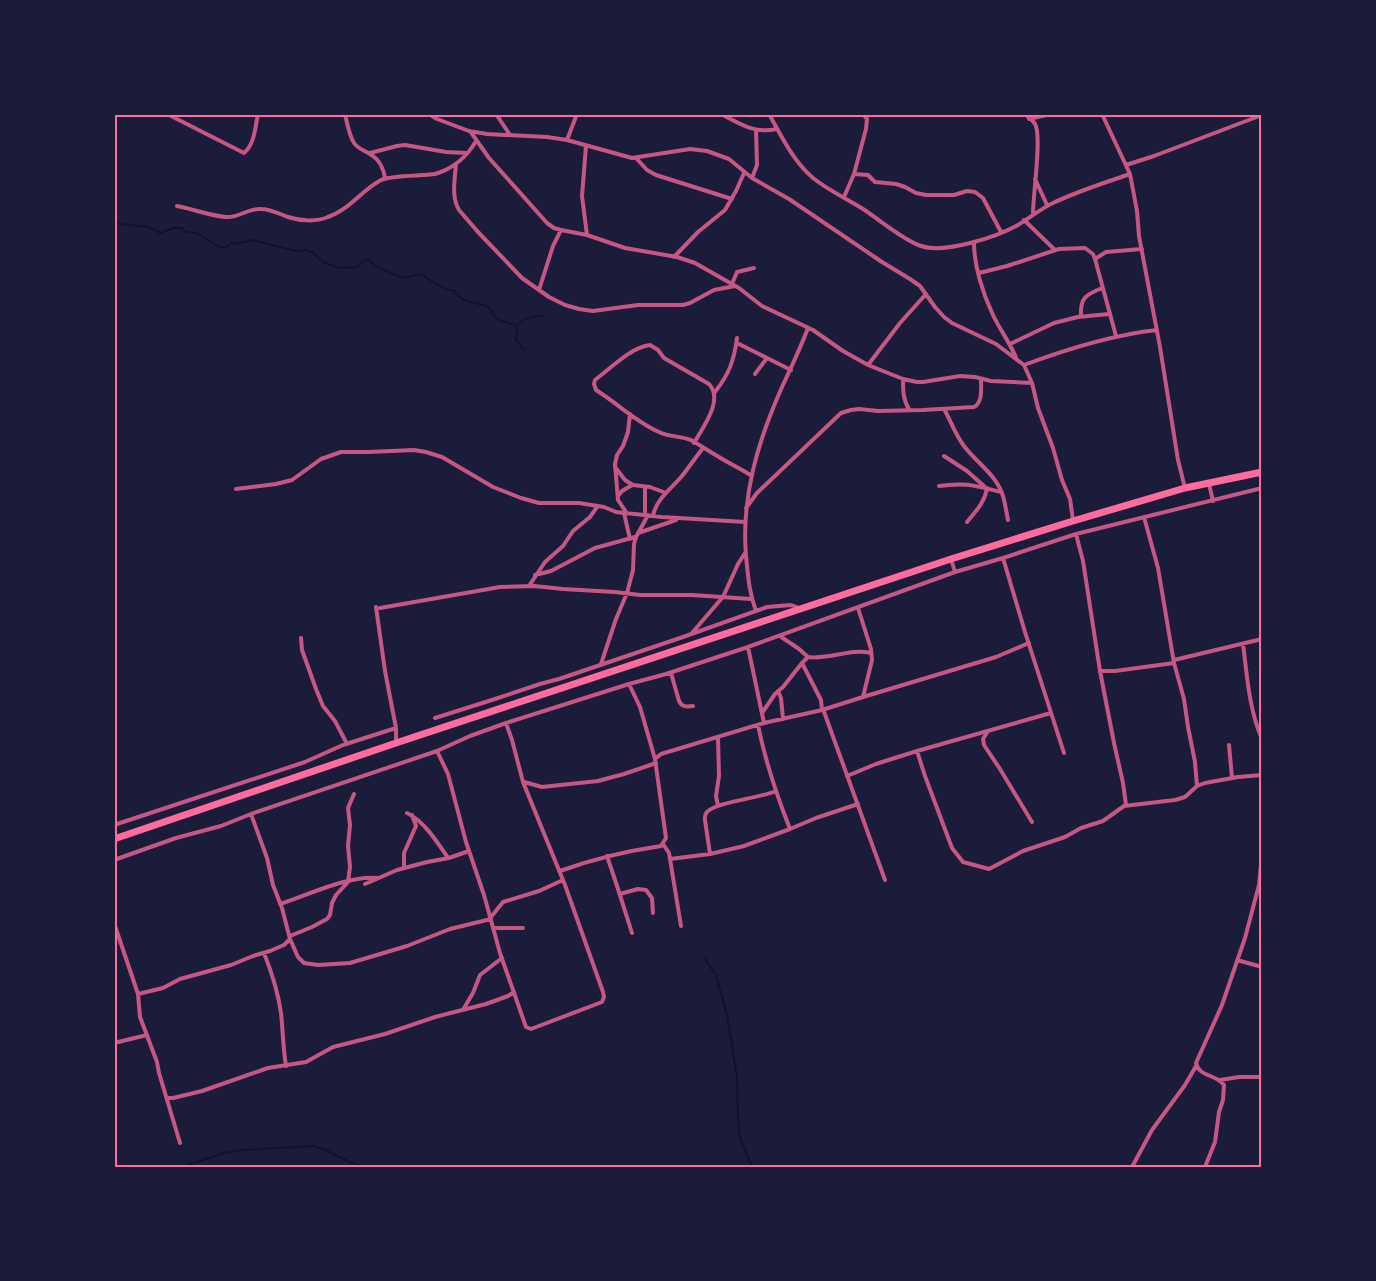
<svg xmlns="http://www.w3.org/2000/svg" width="1376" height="1281" font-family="'Fira Sans Condensed',sans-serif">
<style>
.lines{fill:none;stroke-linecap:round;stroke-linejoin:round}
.stream{stroke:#12122b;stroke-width:2}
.minor{stroke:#c65784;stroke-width:4}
.trunk{stroke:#ff6b9d;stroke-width:7}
.neatline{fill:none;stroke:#ff6b9d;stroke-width:2}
</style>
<rect width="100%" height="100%" fill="#1b1b3a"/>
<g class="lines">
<path class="stream" d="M114,220l7,4 27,3 13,6 12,-5h8l5,4 10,1 24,14 5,1 7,-6 5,2 15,-4 44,11 10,-1 6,2 11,10 16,6 17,-1 9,-7h4l8,7 23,10 3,1 17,-4 27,16h6c15,17 16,9 33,16 6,2 5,7 9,11 4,6 15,6 22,8
M524,350l-8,-10 1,-15c9,-7 14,-9 25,-9
M705,959l11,16 11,40 10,62 1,41 2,20 12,29
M182,1167l42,-14 18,-3 72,-4c16,4 28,14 44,19 7,2 16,1 24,2"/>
<path class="minor" d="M167,114l77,39c11,-9 11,-26 14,-39
M345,114c2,9 4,21 9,29 4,6 10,7 16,11 9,5 14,15 15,25
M429,114l8,5 32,12 18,3 60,3 20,3 65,18 58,-9 17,2 22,8 23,19 37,21 93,63 28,17 10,7 15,21 9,10 8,6 44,21 28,21 8,18 6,25 15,40 9,32 8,19 3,21
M496,114l14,21
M721,114c19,10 33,20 56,15
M769,114c13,23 24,47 44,64 15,12 34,21 50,31 17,11 40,31 58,37 23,8 76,-9 97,-21 12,-7 22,-16 35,-22 25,-12 51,-20 77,-29
M1025,114c3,3 8,6 10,10 7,11 -2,72 -2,89
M1102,114l28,60 7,37 2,25 21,111 18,113 7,28
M1029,119l22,-5
M470,131l19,27 58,65 7,5 7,2 26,5 38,13 52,9 18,6 44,25 23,18 51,24 30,21 25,14 35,14 14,3h6l37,-6 15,1 16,4 41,2
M567,140l10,-26
M586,146l-4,50 5,39
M370,153l27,-7 8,-1 41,7 20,1
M636,158l11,12 9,5 76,24
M456,164c-1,15 -5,33 3,46l19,22 44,46 27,19 16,8 14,4 14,2 45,-6h45l7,-2 24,-13 21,-4
M1126,165l28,-9 108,-41
M854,174l14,1 7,7 21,2 9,3 11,6 10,2h28l13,-4 8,1 8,6 18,34
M752,178l5,-13 -1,-35
M1035,179l12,26
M844,197l10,-23 12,-45 1,-10 -4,-5
M177,206c16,3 33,10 49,11 13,1 22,-9 35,-8 10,0 18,5 27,8 12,4 28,5 40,0 21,-7 34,-27 53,-37 10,-5 41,-4 54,-6 17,-5 32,-17 41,-33
M1024,220l31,30
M974,243c0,23 9,51 19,72 7,15 18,29 24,45
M674,257l24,-25 27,-22 11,-19 8,-18
M1095,259l11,-7 36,-3
M979,273l28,-7 52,-17 26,-1 8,6 2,5 21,77
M732,284l5,-12 17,-4
M539,290l14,-44 8,-16
M1081,317c-1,-19 4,-22 21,-29
M737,343l54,27
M1010,344l44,-21 24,-6 31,-3
M868,365l32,-42 26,-29
M1024,365c43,-16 87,-30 133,-35
M755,374l12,-16
M903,379c0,11 0,21 6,30
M715,392c14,-18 19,-31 22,-54
M944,409c7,12 11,25 20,37 12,16 31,28 38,47 3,8 4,18 6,27
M694,443c9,-16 30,-43 15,-59l-45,-26 -6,-8 -8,-5c-19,2 -40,24 -55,35l-1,4 2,6c21,13 40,32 63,42 10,5 21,4 32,8 9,5 19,12 28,17 11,7 23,12 33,19
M944,456l23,15 17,15
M615,467l10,13 8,5 17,2 16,6
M1209,484l4,17
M939,486c27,-4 37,0 62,6
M645,487v28
M236,489l40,-5 16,-4 29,-21 20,-7h27l46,-2 12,2 16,5 51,30 28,11 18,5h40l25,4 12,5 46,5 83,5
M618,496l4,-5 10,-6
M746,508l11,-15 84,-80 10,-3 8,-1 19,2 45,-1 51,-3c9,-5 7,-19 7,-28
M626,512l-8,-12 -3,-36 2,-9 6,-9 5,-14 2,-18
M624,513l6,26
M653,516c3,-17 19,-28 29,-40 7,-9 14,-19 21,-28
M1144,517l14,51 16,95 10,36 4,28 7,35 2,24
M967,522c9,-11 18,-20 20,-34
M638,533l38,-13
M1076,534l7,27 17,110 14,72 9,40 3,22
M1003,558l22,74 39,121
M951,559l4,13
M535,575l16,-4 44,-23 40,-11
M529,586l16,-24 18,-16 10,-15 17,-14 7,-10
M723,597l15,-33 7,-11
M376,607l9,64 11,57v14
M380,608l120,-21 34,-1 29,3 52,3 25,3h52l59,4
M858,608l13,41 1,11 -9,37
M756,611c-7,-18 -8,-36 -10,-55 -5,-59 12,-115 36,-169 9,-19 18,-38 26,-59
M692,633l30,-35
M780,636l19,13 9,8c22,3 42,-9 63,-4
M301,638l1,12 14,39 7,17 12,15 12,23
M1243,644c4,31 6,66 19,95
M748,647l16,76
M1174,660l88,-21
M802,663l19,37 1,10
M601,664l15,-45 11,-26 6,-23 1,-26 2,-7 12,-22
M1100,671h15l59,-8
M671,673l8,28c3,6 7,6 14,5
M778,691l3,7 2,21
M823,709l62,171
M762,713l13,-19 8,-7 19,-24 6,-6
M435,718l60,-19 45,-15 19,-5 124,-42 84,-30 24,-2 8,3
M758,725c7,35 19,71 32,104
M988,731l-5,8 1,6 16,24 32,53
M718,738l1,38 -3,20 2,10
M1229,745l3,33
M437,751l11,23 18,68 18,53 16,58 26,74 5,2 71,-27 2,-5 -1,-5 -38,-107 -42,-103 -11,-42 -6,-17
M917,751l8,25 27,72 11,14 26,7 34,-18 42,-14 16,-9 22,-7 21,-15 51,-6 10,-3 12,-11 8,-3 33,-6 24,-2
M655,759l6,-5 103,-31 58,-13 41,-13 133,-40 33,-14
M847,776l29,-12 41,-13 134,-38
M524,782l18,5 56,-6 26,-7 32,-11
M407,813c17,8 31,30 41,45
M251,814l16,44 6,27 9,23 8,31 8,18 6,6 14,2 32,-2 57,-17 43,-17 41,-10
M114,825l191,-63 38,-17 53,-17
M663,844l6,9 1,6 11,67
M710,854l-5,-34c0,-4 -1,-5 2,-8 9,-10 54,-14 69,-21
M607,856l11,33 14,44
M670,859l40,-5 34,-8 46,-17 26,-11 42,-14
M114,860l62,-22 45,-12 30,-12 186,-63 33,-15 36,-13 123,-39 37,-10 82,-27 207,-75 48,-14 73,-24 186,-46
M404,868v-15l12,-27 -4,-11
M560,871c33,-12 67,-20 101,-25l5,-8 -11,-79 -15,-52 -11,-23
M365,884l32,-14 30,-8 22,-4 20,-7
M620,894l18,-5 8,1 6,8 1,15
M280,904c28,-9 69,-29 97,-26
M491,917l12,-15 36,-11 24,-11
M114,923l24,71 2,23 17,45 2,11 21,70
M493,928h30
M290,936l22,-9 15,-8 3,-4 2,-12 4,-8 12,-13 2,-15 -2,-21 2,-21 -2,-17 6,-14
M264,953c8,20 14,39 17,60 2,18 2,35 5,53
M1237,960l25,7
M138,994l25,-6 17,-9 51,-14 22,-9 17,-5 14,-6 6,-6
M464,1008l9,-15 7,-18 22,-17
M114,1043l33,-8
M1220,1080l19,-3h23
M167,1098h6l29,-7 66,-23 38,-6 27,-15 52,-13 50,-17 51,-13 22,-8 6,-4
M1132,1167l20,-37 33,-45 11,-19
M1205,1167l10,-25 4,-30 4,-12 1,-15c-8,-11 -25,-8 -28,-22l26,-58 23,-67 14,-53 3,-30"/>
<path class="trunk" d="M114,839l282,-96 555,-184 122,-38 112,-33 77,-16"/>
</g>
<rect width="1376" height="1281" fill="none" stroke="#1b1b3a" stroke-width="231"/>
<rect x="116" y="116" width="1144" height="1050" class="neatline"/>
</svg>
